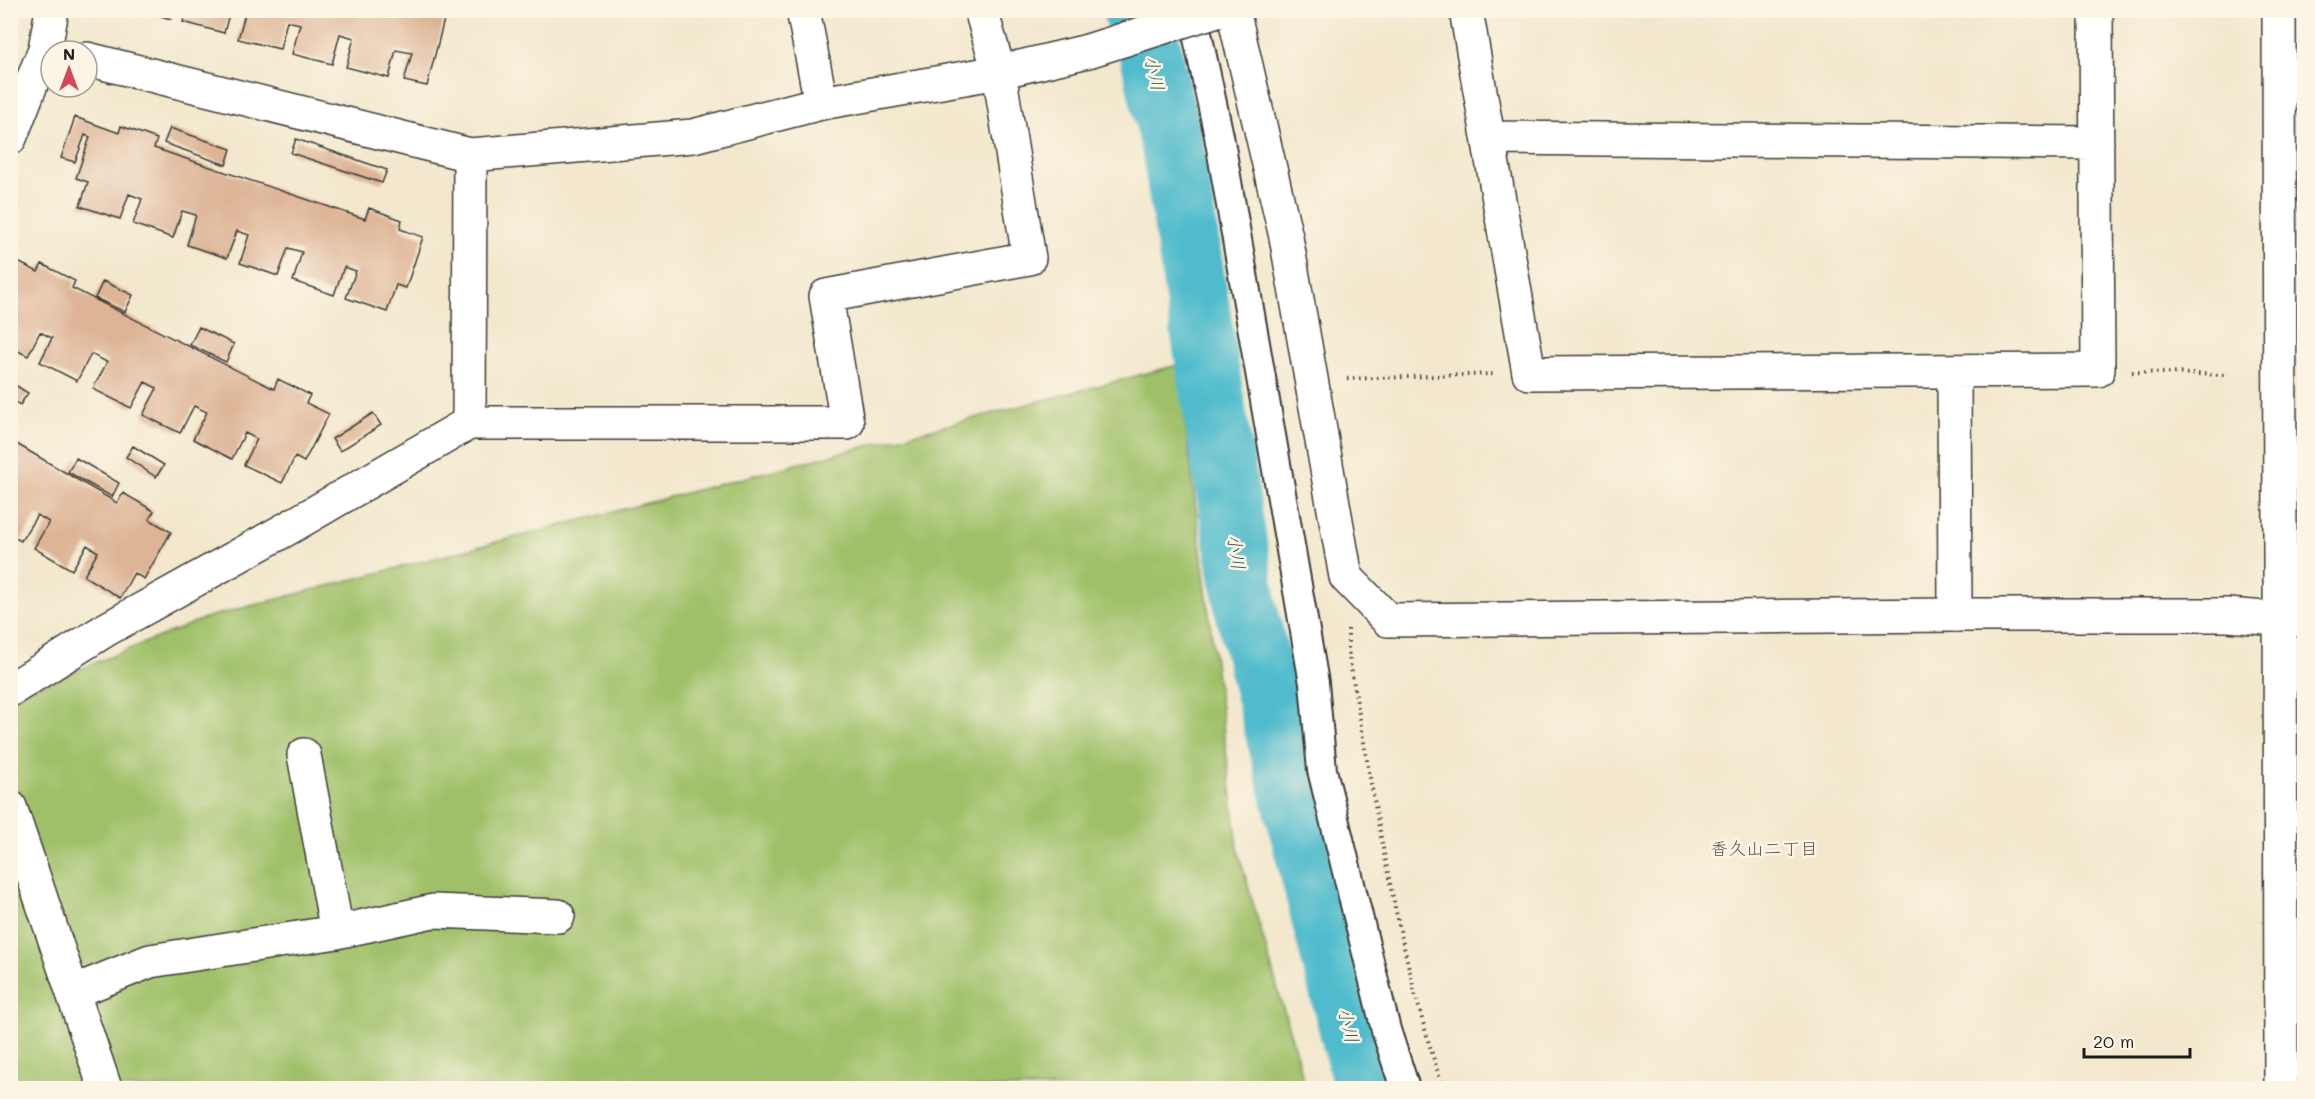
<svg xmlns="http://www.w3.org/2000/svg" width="2315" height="1099" font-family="Mali,'Klee One',sans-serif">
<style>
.green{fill:#9fc068;stroke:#5e6e42;stroke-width:1.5}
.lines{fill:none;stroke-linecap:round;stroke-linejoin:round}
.river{stroke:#50bbcc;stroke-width:63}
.building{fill:#ddb495}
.pedestrian-casing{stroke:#3c3b37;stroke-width:32}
.minor-casing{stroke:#3c3b37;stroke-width:36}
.tertiary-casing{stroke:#3c3b37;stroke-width:36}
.path{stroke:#3c3b37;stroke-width:4;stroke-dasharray:1.5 4.5;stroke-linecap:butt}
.pedestrian{stroke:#fff;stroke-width:28}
.minor{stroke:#fff;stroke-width:33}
.tertiary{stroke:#fff;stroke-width:33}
.minor-bridge-casing{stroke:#3c3b37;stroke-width:36;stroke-linecap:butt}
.minor-bridge{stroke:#fff;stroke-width:33}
.labels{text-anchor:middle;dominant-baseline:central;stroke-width:5;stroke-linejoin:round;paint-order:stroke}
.water-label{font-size:18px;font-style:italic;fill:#315c62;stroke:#fcf5e5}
.neighbourhood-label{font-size:18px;fill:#605146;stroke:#fcf5e5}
</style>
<rect width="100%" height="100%" fill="#fcf5e5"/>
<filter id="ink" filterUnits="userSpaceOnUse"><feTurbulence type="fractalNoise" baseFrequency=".0167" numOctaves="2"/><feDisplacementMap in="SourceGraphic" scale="12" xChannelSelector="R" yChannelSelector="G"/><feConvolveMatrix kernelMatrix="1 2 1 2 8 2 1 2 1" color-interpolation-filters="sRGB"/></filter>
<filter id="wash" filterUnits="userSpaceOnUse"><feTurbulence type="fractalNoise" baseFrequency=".008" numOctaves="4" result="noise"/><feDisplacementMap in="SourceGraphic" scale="24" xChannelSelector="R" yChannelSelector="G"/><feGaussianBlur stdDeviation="1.35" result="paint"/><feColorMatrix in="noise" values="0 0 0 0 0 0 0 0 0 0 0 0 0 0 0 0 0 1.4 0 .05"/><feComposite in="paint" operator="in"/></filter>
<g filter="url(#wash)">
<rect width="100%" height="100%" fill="#f3e8cd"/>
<path class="green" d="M1178,365l61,489 67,234h-1295v-391l197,-80z"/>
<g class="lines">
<path class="river" d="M1134,10l15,35 24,104 73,460 119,479"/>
</g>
<g id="blocks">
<path class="building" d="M141,10h32l-2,9z
M186,10h44l-6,23 -41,-11z
M246,10h193l7,2 -19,74 -23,-5 8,-28 -16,-3 -7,28 -43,-11 8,-29 -14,-4 -8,30 -40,-10 8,-30 -13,-3 -7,28 -42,-10z
M75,117l44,16 2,-7 36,13 -3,9 211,71 4,-11 33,12 -2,9 23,8 -17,51 -10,-3 -9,27 -41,-14 10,-27 -12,-4 -10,28 -41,-14 9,-29 -14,-4 -10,28 -38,-13 9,-28 -12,-4 -10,27 -40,-13 9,-30 -14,-4 -9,27 -40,-14 9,-25 -13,-5 -9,25 -40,-13 8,-24 -12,-4 14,-41 -5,-2 -10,27 -14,-4z
M170,128l61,21 -5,16 -62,-22z
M296,139l91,31 -5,13 -91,-30z
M10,258l28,14 4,-8 33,17 -3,7 202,101 4,-10 32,16 -4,8 23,11 -25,48 -9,-5 -13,26 -38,-18 13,-26 -12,-6 -13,26 -39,-20 14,-27 -13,-6 -14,27 -37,-18 14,-27 -12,-6 -14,26 -38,-19 14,-27 -16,-8 -14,27 -37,-19 12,-24 -12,-6 -12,24 -18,-9z
M103,281l30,14 -8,17 -30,-14z
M199,327l35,17 -8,18 -36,-17z
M10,382l18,11 -8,12 -10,-6z
M373,413l8,12 -41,26 -8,-12z
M10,440l107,63 6,-10 31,18 -5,8 22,13 -27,47 -10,-6 -14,25 -36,-22 14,-24 -11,-7 -15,25 -38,-22 15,-26 -12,-7 -16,26 -11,-6z
M133,446l31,19 -8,12 -30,-20z
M76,458l43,25 -7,14 -44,-25z"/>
</g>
</g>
<g filter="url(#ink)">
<use href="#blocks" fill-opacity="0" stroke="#3c3b37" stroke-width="1.5"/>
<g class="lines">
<defs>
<path id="pedestrian" d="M1192,10l27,126 95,547 8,87 64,260 19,58"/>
<path id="minor" d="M803,10l18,93
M1466,10l63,363 569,-3 -2,-360
M87,59l383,96 223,-19 128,-33 178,-31 89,-21
M1490,138l607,5
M1954,372l1,243
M469,423h378l-21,-127 203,-38 -30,-186 -18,-62
M2279,619h25
M10,690l97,-61 183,-102 179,-104 1,-268
M304,755l33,177
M10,807l95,281
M73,992l77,-31 187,-29 96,-21 125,5"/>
<path id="tertiary" d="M1233,10l53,227 60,340 42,43 567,-5h272l52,4
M2279,10l2,1078
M10,138l35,-89 7,-39"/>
</defs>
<use href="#pedestrian" class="pedestrian-casing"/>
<use href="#minor" class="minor-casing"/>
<use href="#tertiary" class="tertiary-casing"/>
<path class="path" d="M1073,10l4,9
M2132,372l95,3
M1347,379l148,-5
M1348,629v22c26,147 48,295 95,437"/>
<use href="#pedestrian" class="pedestrian"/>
<use href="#minor" class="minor"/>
<use href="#tertiary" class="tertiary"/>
<defs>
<path id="minor-bridge" d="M1088,51l129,-41"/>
</defs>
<use href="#minor-bridge" class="minor-bridge-casing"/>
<use href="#minor-bridge" class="minor-bridge"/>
</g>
</g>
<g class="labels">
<g class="water-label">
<text transform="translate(1155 73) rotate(77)">小川</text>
<text transform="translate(1237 552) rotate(81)">小川</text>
<text transform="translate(1349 1025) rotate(76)">小川</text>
</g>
<g class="neighbourhood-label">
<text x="1764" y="848">香久山二丁目</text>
</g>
</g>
<rect width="2315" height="1099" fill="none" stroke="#fcf5e5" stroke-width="36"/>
<g transform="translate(69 69)"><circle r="28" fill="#fcf5e5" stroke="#a29e95" stroke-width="1.5"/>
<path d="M0-4.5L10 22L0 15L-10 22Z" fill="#d1495b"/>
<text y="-9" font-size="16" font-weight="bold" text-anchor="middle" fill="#1c1c1c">N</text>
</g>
<path d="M2084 1048v9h106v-9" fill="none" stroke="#1c1c1c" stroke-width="3"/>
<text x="2093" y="1048" font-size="18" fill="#1c1c1c" stroke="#fcf5e5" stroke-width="4.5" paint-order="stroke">20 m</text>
</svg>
